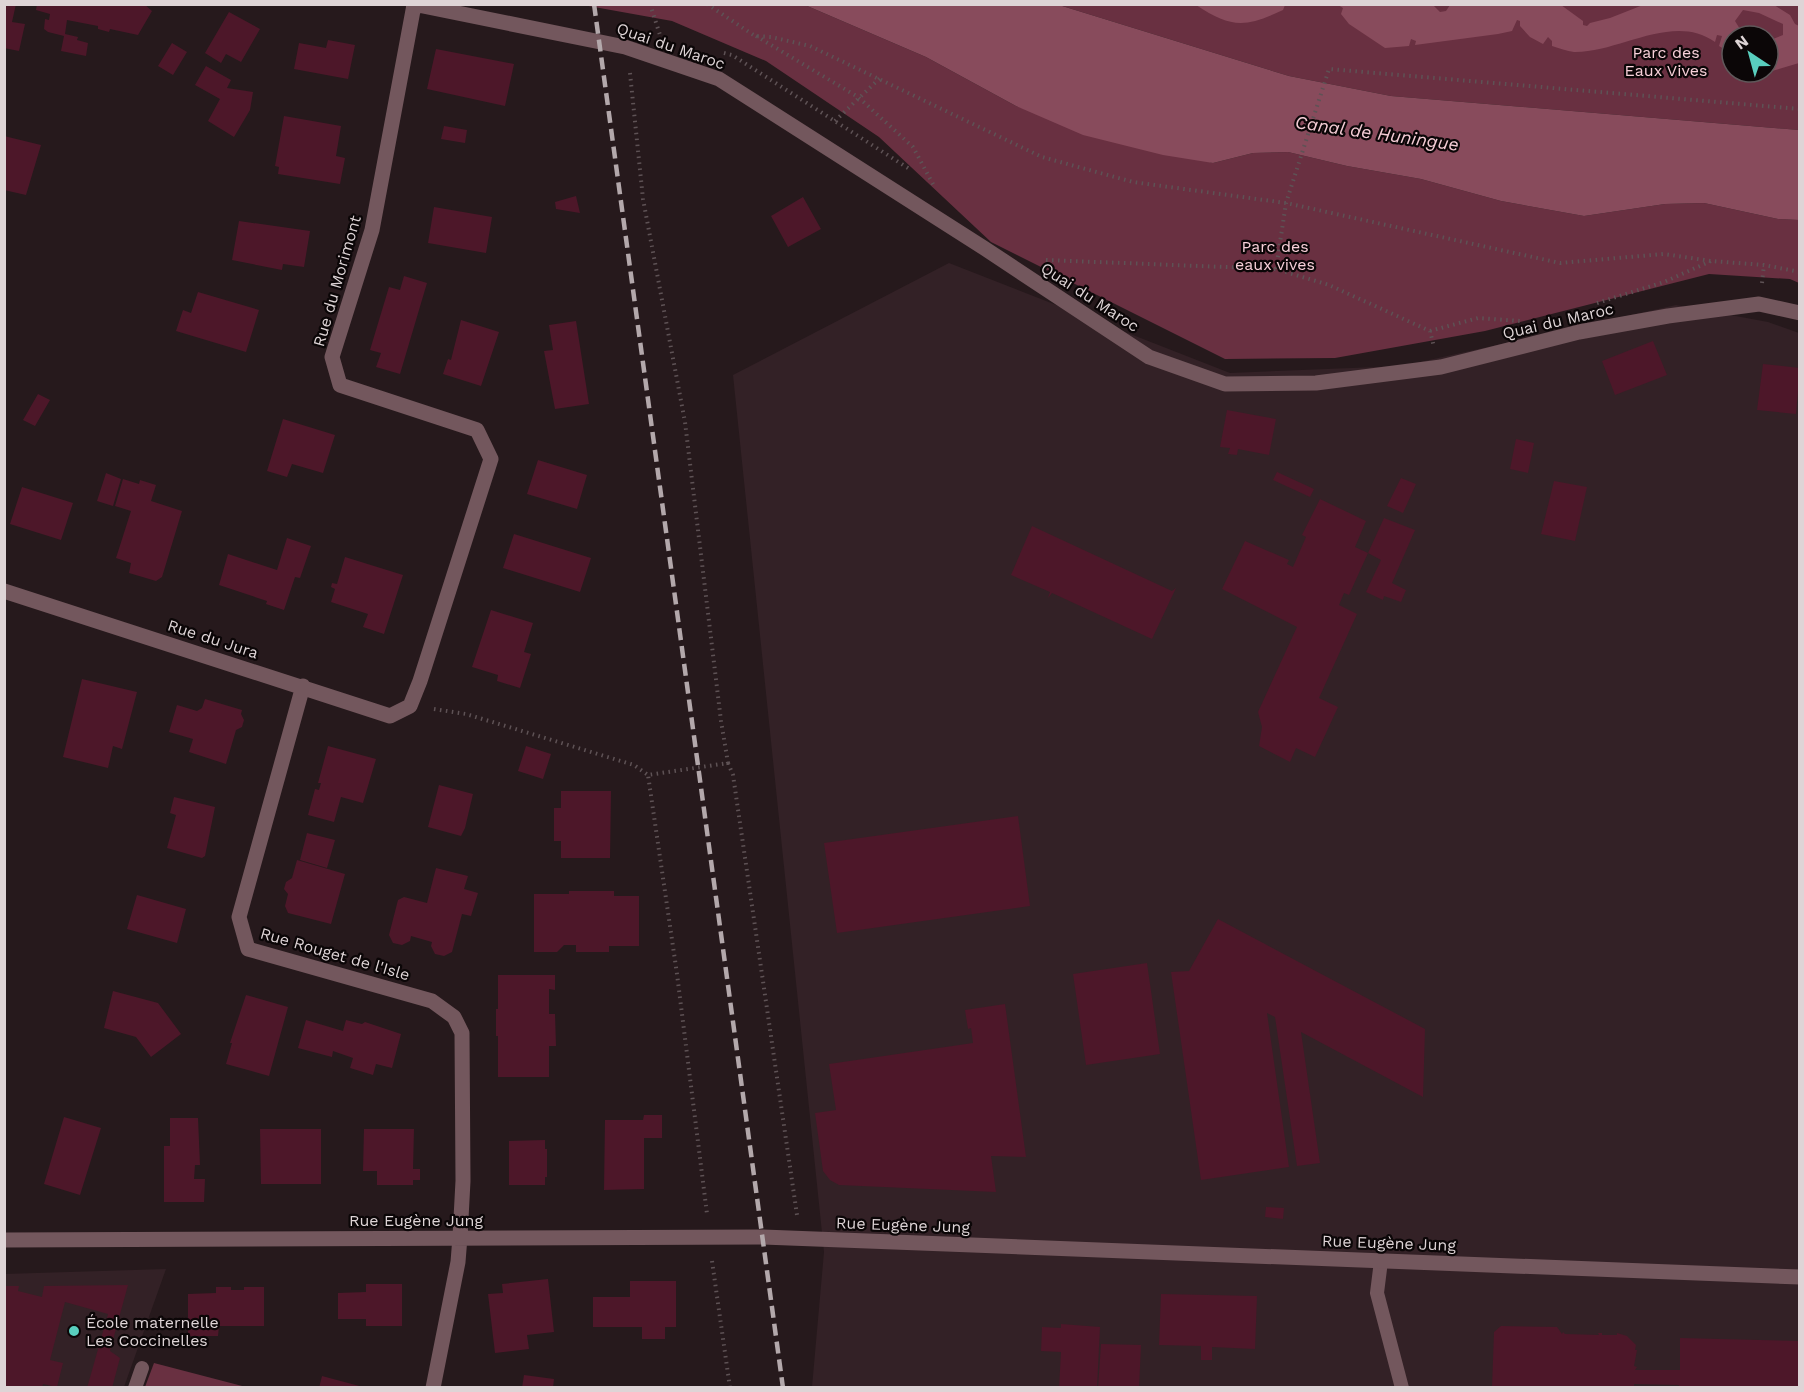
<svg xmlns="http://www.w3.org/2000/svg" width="1804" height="1392" font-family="'Work Sans',sans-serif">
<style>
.built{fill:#332126}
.green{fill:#693041;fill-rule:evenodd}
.water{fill:#884b5c}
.building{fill:#4d1729}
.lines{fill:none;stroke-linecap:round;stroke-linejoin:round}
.path{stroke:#5e5255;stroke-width:4;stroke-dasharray:1.5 4.5;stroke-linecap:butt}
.service{stroke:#73575d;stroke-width:14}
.minor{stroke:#73575d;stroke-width:15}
.rail{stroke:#b3a8ab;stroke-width:4.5;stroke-dasharray:12 6;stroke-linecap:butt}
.poi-dot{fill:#59cebe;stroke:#0b0607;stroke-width:2}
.labels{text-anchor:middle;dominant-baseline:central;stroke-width:4.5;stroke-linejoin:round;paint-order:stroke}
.street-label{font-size:16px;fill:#ded4d6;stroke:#0b0607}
.park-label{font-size:16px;fill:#f8d0d9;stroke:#0b0607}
.poi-label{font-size:16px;fill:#ded4d6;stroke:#0b0607;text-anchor:start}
.water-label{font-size:18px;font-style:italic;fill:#f4ccd5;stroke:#0b0607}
</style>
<rect width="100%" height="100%" fill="#26191c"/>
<path class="built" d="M949,263l281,110 172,-7 274,-61 92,17 31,11v1054h-987l12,-135 -91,-877z
M166,1269l-42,118h-119l-1,-113z"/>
<path class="green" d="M583,5h222l121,52 90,49 197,57 40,-10 35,-1 59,14 74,13 80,22 83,15 81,-12 39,-1 74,16 21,1v63l-9,-4 -81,-5 -224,57 -150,27 -110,1 -234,-117 -112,-105 -113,-76 -94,-40z
M1059,5h740v125l-408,-34 -102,-20zM1732,36h36v36h-36z
M154,1363l92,24h-101z"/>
<path class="water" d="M805,5h254l230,71 102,20 408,34v90l-21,-1 -74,-16 -39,1 -81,12 -83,-15 -80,-22 -74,-13 -59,-14 -35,1 -40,10 -50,-8 -80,-20 -67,-29 -90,-49z
M1196,5h89l-2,5c-38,18 -52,18 -87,-5z
M1338,5h95l7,7 6,-1 4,-6h111l22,16v4l4,1 3,-3 20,-5 33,-13h131l16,10 5,9 4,2v37l-27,8h-4v-30l15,-6v-11l-24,-11 -16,-3 -8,11 8,13 7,2h-18v18l-13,-8 3,-10 -5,-1 -2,7c-42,-30 -96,11 -141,10 -7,-1 -15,-4 -22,-6v-5l-4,-4 -5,7 -13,-7 -10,-11v-5l-3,-1 -5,11 -14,3 -83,11 1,-4 -5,-2 -2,7 -24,2 -36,-24 -8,-10 2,-6z"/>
<path class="building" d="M4,4h12l-4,18 13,2 -6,27 -15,-3z
M37,4h107l8,7 -14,24 -28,-6 -1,3 -11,-3v-3l-31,-6 -2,14 13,3 -1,3 11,3 -2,13 -25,-5 3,-15 -16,-4 -4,-3 1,-10 4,1 1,-6 -14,-4z
M229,12l31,17 -19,33 -15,-8 -5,9 -16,-10z
M328,40l27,5 -7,34 -54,-10 5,-26 27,5z
M172,43l15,9 -14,23 -15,-9z
M436,49l78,15 -9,42 -78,-17z
M206,66l25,14 -4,8 26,4 -3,18 -16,27 -26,-16 12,-22 -25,-14z
M284,116l57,10 -5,30 9,2 -5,26 -62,-10 1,-7 -4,-1z
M444,126l23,4 -2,13 -24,-4z
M4,136l37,9 -15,50 -22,-5z
M576,196l4,17 -24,-4 -1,-7z
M803,197l18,32 -33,18 -17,-31z
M434,207l58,10 -6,36 -58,-10z
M239,221l71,10 -6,36 -21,-3 -1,6 -50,-10z
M404,276l23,7 -27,91 -24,-7 5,-14 -11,-3 19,-63 11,3z
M198,292l61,18 -13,42 -70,-21 7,-21 8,3z
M461,320l38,12 -18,54 -38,-12 5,-15 3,1z
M576,321l13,83 -34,5 -11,-58 9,-1 -4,-25z
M1653,341l14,34 -52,20 -13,-34z
M1763,364l37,4 -4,46 -39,-4z
M38,394l12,6 -15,26 -12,-6z
M1227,410l49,9 -7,36 -31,-6 -1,6 -9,-1 2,-6 -10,-1z
M283,419l52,16 -12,38 -31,-9 -5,13 -20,-6z
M1516,439l18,4 -6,30 -18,-4z
M538,460l49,15 -10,34 -50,-15z
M1277,472l37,17 -4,8 -37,-17z
M106,473l15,6 -8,27 -16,-5z
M1401,478l15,6 -13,29 -16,-7z
M123,479l16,5 1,-4 16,5 -5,16 31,10 -20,66 -6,4 -27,-8 2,-10 -15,-5 15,-47 -16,-5z
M1554,481l33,6 -12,54 -34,-7z
M22,487l51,16 -12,37 -51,-16z
M1320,499l46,22 -11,26 13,6 16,-35 31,12 -23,53 14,7 -5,12 -17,-6 -1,4 -17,-8 15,-32 -13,-7 -19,42 -5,-2 -5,12 18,9 -38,84 19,9 -23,50 -19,-9 -6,14 -31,-16 3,-19 -4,-15 39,-85 -75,-38 23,-48 44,19 -2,4 6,3 13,-30 -4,-2z
M1032,526l140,65 4,-3 -24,51 -100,-46 -4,5 2,-6 -39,-17z
M514,534l77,24 -11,34 -77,-24z
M287,538l24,8 -11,32 -5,-1 -11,33 -18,-6 1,-3 -48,-16 9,-31 49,16z
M345,557l58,18 -19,59 -21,-7 5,-13 -37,-12 4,-13 -4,-2 1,-4 5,1z
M491,610l42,13 -9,29 7,2 -11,34 -23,-7 1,-6 -26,-8z
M82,679l55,13 -15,57 -9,-3 -5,22 -45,-11z
M205,699l37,11 -1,4 3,6 -2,7 -6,3 -10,34 -37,-12 4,-13 -24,-7 8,-27 20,6 5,-3z
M328,746l48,13 -13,44 -22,-6 -7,25 -26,-7 7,-26 4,1 2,-7h-3z
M526,746l25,8 -8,25 -25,-8z
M439,785l34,9 -8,34 -4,8 -33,-9z
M561,791h50l-1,67h-49v-17h-7v-33h7z
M174,797l41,10 -10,49 -3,2 -35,-10 9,-33 -6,-2z
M1018,816l12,90 -193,27 -13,-90z
M307,833l28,7 -8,28 -27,-8z
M297,860l48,14 -14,50 -43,-11 -3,-7 3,-12 -4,-5 2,-7 6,-4z
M436,868l32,8 -4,13 14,4 -7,23 -9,-2 -10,38 -8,4 -9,-2 -4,-8 1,-4 -21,-6 -1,5 -8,4 -9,-2 -4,-8 9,-35 6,-3 23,6z
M569,891h45v5h25v50h-30v6h-33v-7h-12l-7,7h-23v-58h35z
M137,895l49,14 -9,34 -50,-14z
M1218,919l207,110 -2,68 -122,-65 19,131 -23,3 -22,-149 -8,-4 22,154 -88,13 -30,-208 18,-1z
M1147,963l13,91 -74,11 -13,-91z
M498,975h57v15l-6,-1v25h6l1,32h-7v31h-51v-41h-2v-27h2z
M113,991l45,12 23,31 -30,23 -15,-20 -32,-9z
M246,995l42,12 -19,69 -43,-12 6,-21h-2z
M1005,1004l21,153 -35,-1 5,36 -157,-7 -9,-5 -7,-9 -8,-58 21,-3 -7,-46 144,-21 -2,-15 -3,1 -3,-19z
M306,1020l37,11 3,-11 16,4 3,-2 36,12 -9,34 -16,-4 -3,11 -23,-7 3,-10 -20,-7 -1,6 -34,-9z
M644,1115h18v23h-18v51l-40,1 1,-70h38z
M64,1117l37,11 -21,67 -36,-11z
M170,1118h28l2,47h-5l-1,14h11l-1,23h-40v-56h6z
M260,1129h61v55h-60z
M364,1129h50l-1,40h7v11h-7v5h-36v-14h-14z
M545,1140v9h2v28h-2v8h-36v-44z
M1266,1207l18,1 -1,11 -18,-2z
M548,1279l6,53 -27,3 2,14 -34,4 -7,-59 15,-1 -1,-9z
M630,1281h46v46h-11v12h-23v-12h-49v-30h37z
M366,1284h36v42h-36v-7h-28v-26l28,-1z
M128,1285l-18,66 10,7 -8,30h-25l21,-74 -43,-12 -15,58 13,3 -6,24 -14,-3 -1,4h-38v-102h15l-1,5 24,6 2,-11z
M216,1287h15v3h13v-3h20v39h-45l-1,10h-30v-42l28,-1z
M1161,1294l96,2 -2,53 -43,-2v13h-11v-14l-42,-1z
M1061,1324l39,3 -3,61h-38l2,-36 -20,-1 1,-24 19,1z
M1501,1326l56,1 5,7 1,-2 2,2 34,1 -1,-2h4v2h15v-2l10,3 9,9 -1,5h2l-3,16 3,1 -2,3h45v-32l120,3v47h-121v-3l-45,-1v4h-142l2,-56z
M1101,1344l40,1 -2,43h-41z
M524,1375l30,4 -1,9h-31z
M322,1376l41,11v1h-44z"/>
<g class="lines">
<path class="path" d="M650,4l10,31
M707,4l48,32 16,1 39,9 232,111 91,25 153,21 274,60 104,-9 47,7 53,4 36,7
M756,36l102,61 55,50 21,39
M724,53l8,2 179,115
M630,73l13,126 42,223 36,299 7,42 -80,12 29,199 30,240
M835,121l45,-43
M1046,260l230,9 53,16 101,46 4,16
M1276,269l10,-66 43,-134 471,40
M1762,283l2,-18
M1597,303l67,-21 47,-21
M1430,331l48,-13 42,3
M434,709l32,5 168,51 14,10
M728,763l5,12 64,440
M712,1261l18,127"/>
<path class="service" d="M1381,1261l-4,32 25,95
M135,1388l7,-20"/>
<path class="minor" d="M413,4l212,43 94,32 265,169 165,109 76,27 91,-1 125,-16 138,-35 89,-16 91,-12 41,9
M4,591l386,125 20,-10 10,-25 71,-222 -14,-29 -137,-45 -8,-28 40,-127 42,-225
M303,686l-64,231 9,32 184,52 22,16 8,16 1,148 -3,56 -2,25 -25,126
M4,1240l759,-3 1037,40"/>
<path class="rail" d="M594,4l189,1384"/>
</g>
<circle class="poi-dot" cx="74" cy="1331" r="6"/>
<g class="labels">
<g class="street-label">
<text transform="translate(671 46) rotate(19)">Quai du Maroc</text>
<text transform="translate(337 281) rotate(-74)">Rue du Morimont</text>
<text transform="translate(1090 297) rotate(33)">Quai du Maroc</text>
<text transform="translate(1558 321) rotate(-13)">Quai du Maroc</text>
<text transform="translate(213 639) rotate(18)">Rue du Jura</text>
<text transform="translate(335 954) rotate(16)">Rue Rouget de l'Isle</text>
<text x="416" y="1220">Rue Eugène Jung</text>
<text transform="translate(903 1225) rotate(2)">Rue Eugène Jung</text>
<text transform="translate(1389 1243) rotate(2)">Rue Eugène Jung</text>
</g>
<g class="park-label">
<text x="1666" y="52">Parc des<tspan x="1666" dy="18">Eaux Vives</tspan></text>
<text x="1275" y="246">Parc des<tspan x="1275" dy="18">eaux vives</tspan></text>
</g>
<g class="poi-label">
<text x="86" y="1322">École maternelle<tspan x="86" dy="18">Les Coccinelles</tspan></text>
</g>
<g class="water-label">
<text transform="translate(1377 133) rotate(8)">Canal de Huningue</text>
</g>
</g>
<rect width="1804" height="1392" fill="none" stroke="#ded4d6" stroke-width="12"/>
<g transform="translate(1750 54) rotate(324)"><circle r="28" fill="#0b0607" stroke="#5f585a" stroke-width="1.5"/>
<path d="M0-4.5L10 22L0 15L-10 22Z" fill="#59cebe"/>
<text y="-9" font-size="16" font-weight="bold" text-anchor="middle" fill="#ded4d6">N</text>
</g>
</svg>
